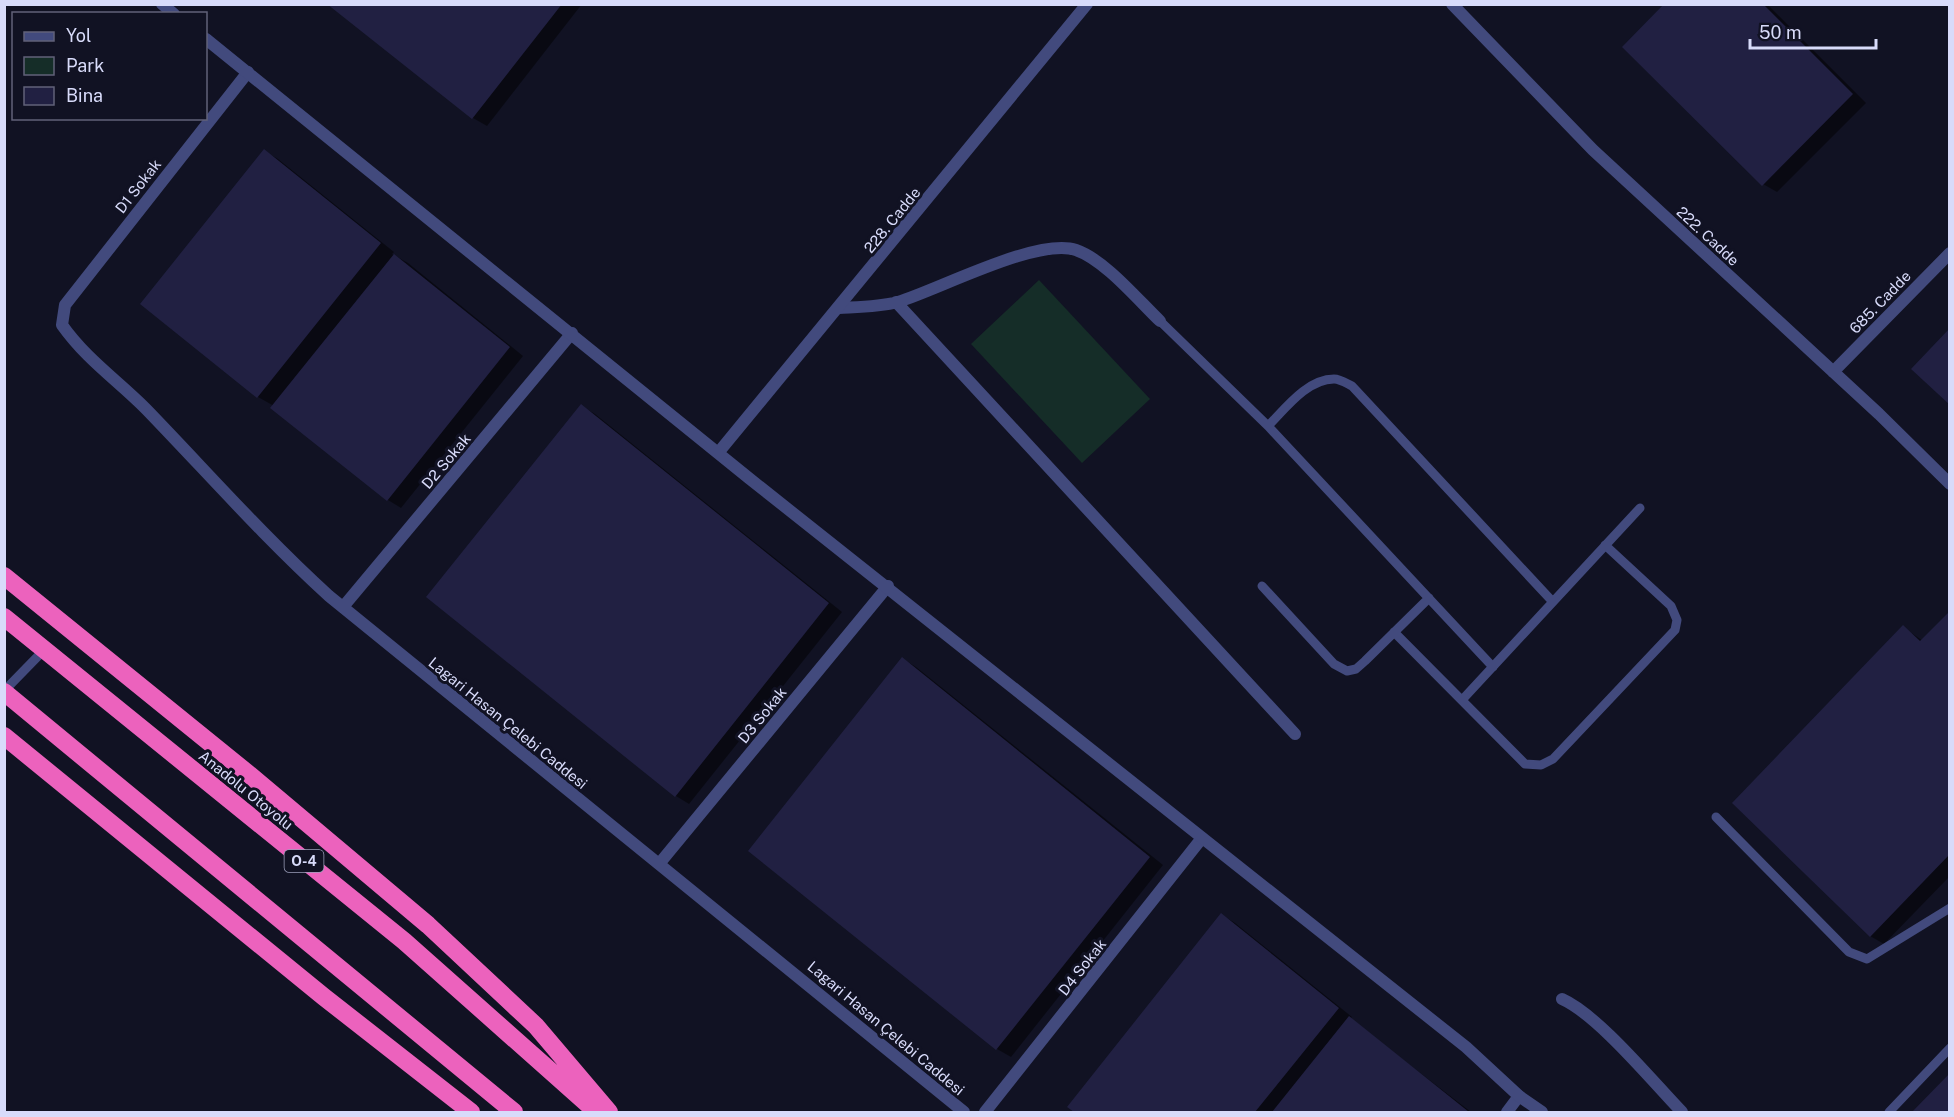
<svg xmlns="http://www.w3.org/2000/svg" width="1954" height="1117" font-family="'Public Sans',sans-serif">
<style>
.green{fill:#152d28}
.shadow{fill:#0007}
.building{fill:#212042}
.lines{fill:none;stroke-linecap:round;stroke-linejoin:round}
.service{stroke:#424a7d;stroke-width:9}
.minor{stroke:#424a7d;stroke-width:12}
.tertiary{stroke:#424a7d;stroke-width:12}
.motorway{stroke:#ec62bd;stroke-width:18}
.labels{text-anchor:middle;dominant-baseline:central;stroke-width:6;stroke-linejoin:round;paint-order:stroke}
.shield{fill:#111223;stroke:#9c9fba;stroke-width:1.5}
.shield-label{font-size:14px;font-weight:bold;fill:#d8dbfa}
.street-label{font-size:15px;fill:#d8dbfa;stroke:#111223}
</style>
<rect width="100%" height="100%" fill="#111223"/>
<path class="green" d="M1039,280l111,119 -68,64 -111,-119z"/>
<path class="shadow" d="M329,4h253l-95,122 -14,-8z
M1666,4h101l99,99 -89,89 -14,-8z
M264,151l14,8 116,93 -2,2 16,9 115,93 -122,152 -13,-8 -115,-92 1,-2 -16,-9 -116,-94z
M581,406l14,8 247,198 -153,192 -13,-8z
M1950,613v263l-66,68 -14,-8 33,-309 20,14z
M903,659l13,8 247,198 -152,192 -14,-8z
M1222,915l13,8 117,94 -2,2 121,93h-394l-8,-5z"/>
<path class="building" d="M327,4h235l-90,115z
M1664,4h99l90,90 -91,92 -140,-139z
M264,149l117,94 -124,155 -117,-94z
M394,254l116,93 -123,154 -117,-93z
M1950,328v77l-39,-36z
M581,404l248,199 -154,194 -249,-200z
M1950,611v243l-80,83 -138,-134 171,-178 17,16z
M902,657l248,200 -154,193 -248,-199z
M1221,913l118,95 -84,104h-181l-7,-5z
M1349,1016l120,96h-197z
M1950,1073v39h-38z"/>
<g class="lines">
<path class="service" d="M1160,321l108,105 225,241
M1268,426c17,-17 39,-47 66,-47 6,0 12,4 18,7l201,216
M1262,586l72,78 13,7 9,-2 9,-8 64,-63
M1394,632l131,132 16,1 12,-6 122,-129 2,-10 -6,-14 -66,-61
M4,691l41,-42
M1462,700l178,-192
M1716,817l133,135 18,7 83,-51
M1889,1112l61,-64"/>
<path class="minor" d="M1452,4l141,146 286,264 71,70
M248,72l-183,233 -3,20c25,35 54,54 84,84 61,63 118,128 183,187l635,516
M896,302l399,432
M839,308c19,-1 40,-1 59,-6 42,-13 140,-65 178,-52 29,10 62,50 84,71
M1833,372l117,-119
M343,607l229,-274
M659,864l229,-278
M1562,999c36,16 91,83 120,113
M985,1112l217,-274
M1507,1112l12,-16"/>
<path class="tertiary" d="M162,4l12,10
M206,39l544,440 716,568 53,49 23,16
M718,453l369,-449"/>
<path class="motorway" d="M4,576l247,200 177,149 108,101 73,86
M4,617l400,324 187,166
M4,692l510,420
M4,736l320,261 147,115"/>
</g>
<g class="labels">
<rect class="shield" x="284.5" y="850" width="39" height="22" rx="4.5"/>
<g class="shield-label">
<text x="304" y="861">O-4</text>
</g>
<g class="street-label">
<text transform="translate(138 186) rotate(-52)">D1 Sokak</text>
<text transform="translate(892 220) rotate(-51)">228. Cadde</text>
<text transform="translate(1708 236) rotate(43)">222. Cadde</text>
<text transform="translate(1880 302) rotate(-46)">685. Cadde</text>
<text transform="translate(446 461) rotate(-50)">D2 Sokak</text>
<text transform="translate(762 715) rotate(-51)">D3 Sokak</text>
<text transform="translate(508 723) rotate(39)">Lagari Hasan Çelebi Caddesi</text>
<text transform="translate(246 790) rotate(39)">Anadolu Otoyolu</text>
<text transform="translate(1082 967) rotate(-52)">D4 Sokak</text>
<text transform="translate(886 1028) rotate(40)">Lagari Hasan Çelebi Caddesi</text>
</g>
</g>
<rect width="1954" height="1117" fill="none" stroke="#d8dbfa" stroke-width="12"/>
<rect x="12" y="12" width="195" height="108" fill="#111223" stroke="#616279" stroke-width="1.5"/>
<rect x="24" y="32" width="30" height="9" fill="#424a7d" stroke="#616279" stroke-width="1.5"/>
<text x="66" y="42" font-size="18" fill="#d8dbfa">Yol</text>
<rect x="24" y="57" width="30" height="18" fill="#152d28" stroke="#616279" stroke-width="1.5"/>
<text x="66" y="72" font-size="18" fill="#d8dbfa">Park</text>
<rect x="24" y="87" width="30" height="18" fill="#212042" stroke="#616279" stroke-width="1.5"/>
<text x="66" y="102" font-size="18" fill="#d8dbfa">Bina</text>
<path d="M1750 39v9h126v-9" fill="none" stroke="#d8dbfa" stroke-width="3"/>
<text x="1759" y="39" font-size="18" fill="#d8dbfa" stroke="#111223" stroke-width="4.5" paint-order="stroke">50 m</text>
</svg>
